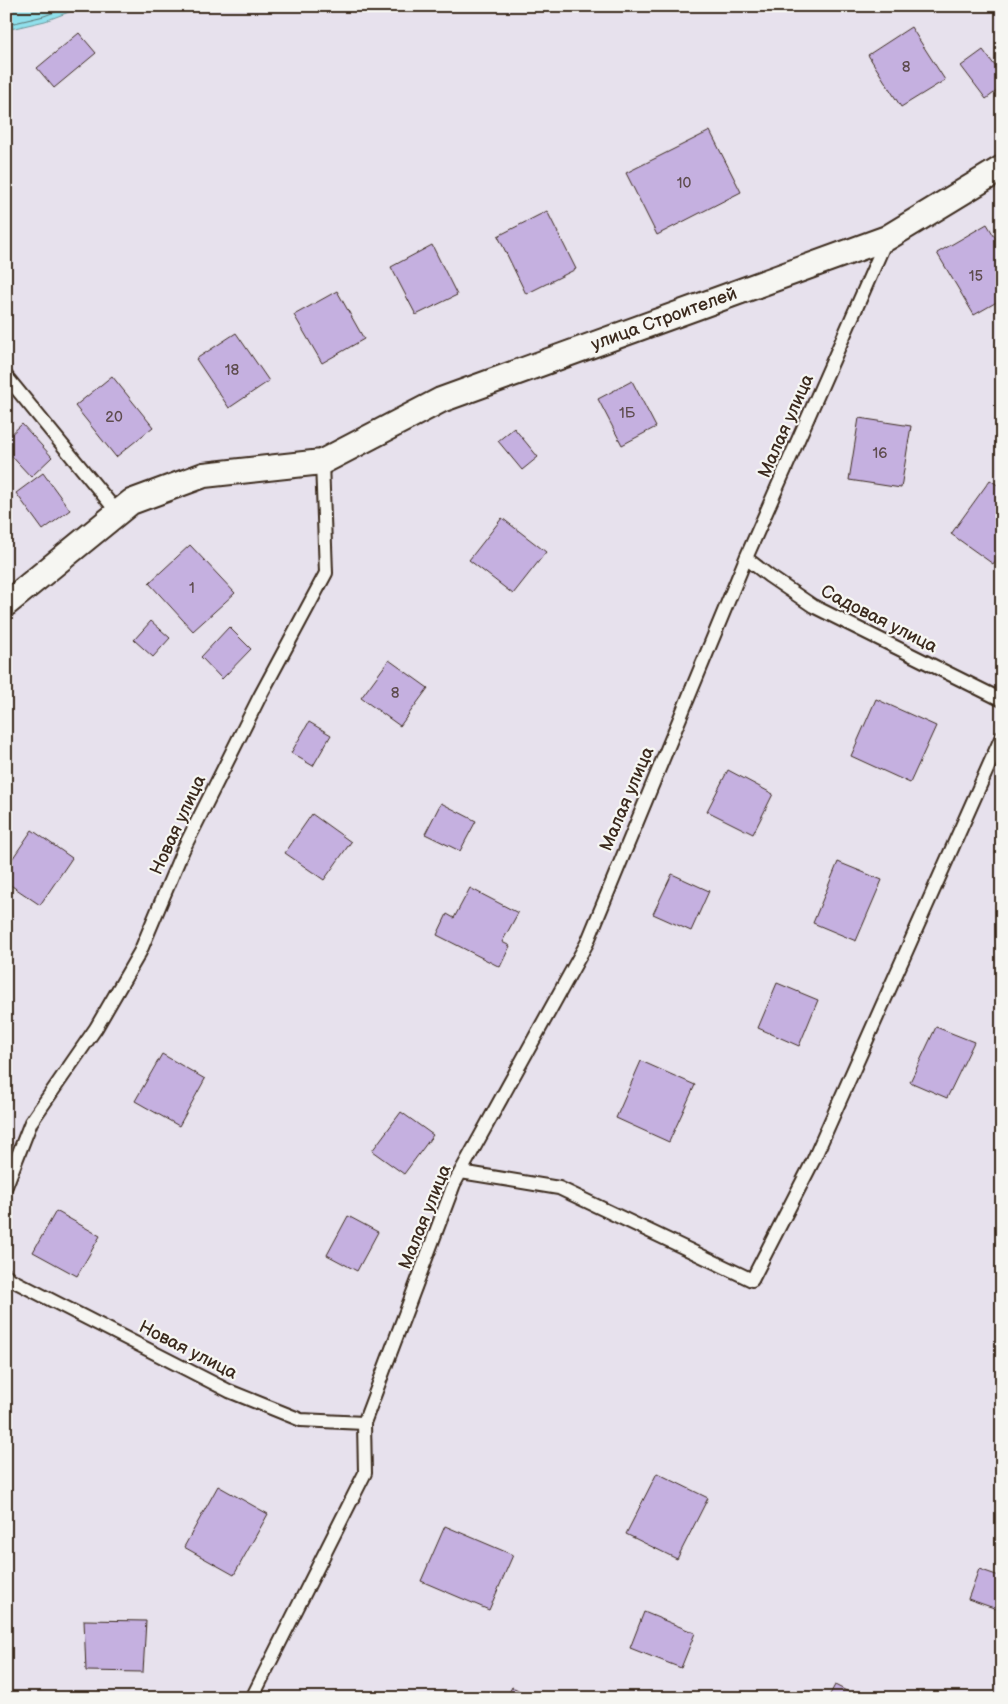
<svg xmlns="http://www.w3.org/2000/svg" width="1008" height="1704" font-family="'Balsamiq Sans',sans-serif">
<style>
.water{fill:#90e0ec;stroke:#6e979a}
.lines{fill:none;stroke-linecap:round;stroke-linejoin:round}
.shore{stroke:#5d7370;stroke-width:1}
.building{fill:#c5b0e0;stroke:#3b2a1e}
.lane-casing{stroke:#3b2a1e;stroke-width:16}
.street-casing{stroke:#3b2a1e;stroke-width:28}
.lane{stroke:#f6f6f2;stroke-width:12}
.street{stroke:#f6f6f2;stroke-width:24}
.labels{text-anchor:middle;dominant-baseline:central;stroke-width:4.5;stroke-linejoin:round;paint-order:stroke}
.number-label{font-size:15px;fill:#5e4c4e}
.street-label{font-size:18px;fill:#3b2a1e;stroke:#f6f6f2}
</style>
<rect width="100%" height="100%" fill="#e7e1ed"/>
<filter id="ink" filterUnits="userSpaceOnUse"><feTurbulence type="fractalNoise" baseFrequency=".02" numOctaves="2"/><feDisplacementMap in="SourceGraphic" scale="10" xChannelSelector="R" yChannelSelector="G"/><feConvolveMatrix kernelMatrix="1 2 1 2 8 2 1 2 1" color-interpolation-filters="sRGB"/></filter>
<g filter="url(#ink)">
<path class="water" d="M6,6h79l-40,15 -39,9z"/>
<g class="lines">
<path class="shore" d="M6,25l38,-9 27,-10"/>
</g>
<path class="building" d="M911,27l34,53 -44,27 -33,-52z
M79,33l17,20 -42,35 -17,-20z
M983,50l19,25v12l-16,12 -25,-33z
M710,131l31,61 -84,43 -31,-62z
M547,211l29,58 -50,25 -28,-58z
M987,224l15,25v50l-28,16 -37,-62z
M432,245l25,50 -41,20 -25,-48z
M337,291l27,48 -42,24 -28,-48z
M236,333l33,48 -40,27 -33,-49z
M112,376l41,51 -37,30 -41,-51z
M632,381l24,46 -34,18 -24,-46z
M859,418l52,8 -10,62 -52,-8z
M22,424l30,33 -21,20 -25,-27v-11z
M514,428l24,29 -16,13 -24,-29z
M43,473l27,37 -27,20 -27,-37z
M990,480l12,8v64l-9,12 -42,-30z
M502,518l44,34 -33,42 -44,-34z
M190,545l45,48 -42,38 -44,-48z
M151,621l19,17 -17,19 -19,-17z
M229,627l22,22 -29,30 -21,-22z
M389,660l39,28 -28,38 -39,-28z
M876,699l60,27 -26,57 -59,-27z
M309,722l22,13 -18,31 -22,-13z
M728,770l45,24 -20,40 -46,-23z
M441,803l35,18 -16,30 -35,-17z
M312,814l39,28 -27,38 -39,-27z
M32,830l40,28 -32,47 -34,-23v-14z
M838,862l44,18 -26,61 -43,-18z
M672,874l37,17 -18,40 -38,-17z
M470,888l48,25 -16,29 8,4 -10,21 -63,-32 10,-21 7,4z
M777,983l41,17 -19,46 -41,-18z
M936,1027l38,15 -27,56 -37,-16z
M162,1054l43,25 -26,47 -44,-25z
M641,1061l54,24 -26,57 -53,-24z
M401,1112l32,23 -29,39 -32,-23z
M56,1211l44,25 -23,40 -44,-24z
M348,1216l30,16 -21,39 -30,-16z
M657,1473l51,25 -31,61 -51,-25z
M218,1486l50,28 -34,61 -50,-28z
M445,1526l68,29 -24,55 -68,-29z
M979,1569l23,8v18l-5,14 -29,-10z
M644,1612l51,21 -14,35 -51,-20z
M84,1620l62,1 -3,51 -57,-1z
M835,1685l25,13h-32z
M512,1687l23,11h-29z"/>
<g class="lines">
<defs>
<path id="lane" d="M6,376l112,137
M746,558l23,18 44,30 189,94
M461,1172l98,16 193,92 61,-119 189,-425
M6,1186l25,-64 65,-94 44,-76 43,-102 76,-152 67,-125 -4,-111
M6,1275l4,4 219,112 72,29 63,3
M252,1698l113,-225 -1,-50 90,-239 133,-241 159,-385 141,-320"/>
<path id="street" d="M6,604l125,-102 73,-27 118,-13 119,-62 446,-162 115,-70"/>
</defs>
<use href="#lane" class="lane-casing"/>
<use href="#street" class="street-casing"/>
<use href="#lane" class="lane"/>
<use href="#street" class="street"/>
</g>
</g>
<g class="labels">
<g class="number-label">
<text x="906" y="67">8</text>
<text x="684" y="183">10</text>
<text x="976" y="276">15</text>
<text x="232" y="370">18</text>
<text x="627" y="413">1Б</text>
<text x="114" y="417">20</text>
<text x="880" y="453">16</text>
<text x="192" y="588">1</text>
<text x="395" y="693">8</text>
</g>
<g class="street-label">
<text transform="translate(664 319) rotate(-20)">улица Строителей</text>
<text transform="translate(786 426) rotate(-66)">Малая улица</text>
<text transform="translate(879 619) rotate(27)">Садовая улица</text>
<text transform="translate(627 799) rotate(-67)">Малая улица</text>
<text transform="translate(178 825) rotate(-65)">Новая улица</text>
<text transform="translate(425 1217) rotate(-68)">Малая улица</text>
<text transform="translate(188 1350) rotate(27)">Новая улица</text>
</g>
</g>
<rect width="1008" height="1704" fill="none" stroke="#f6f6f2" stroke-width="25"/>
<rect x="12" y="12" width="983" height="1679" fill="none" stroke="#3b2a1e" stroke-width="2" filter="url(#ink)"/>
</svg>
